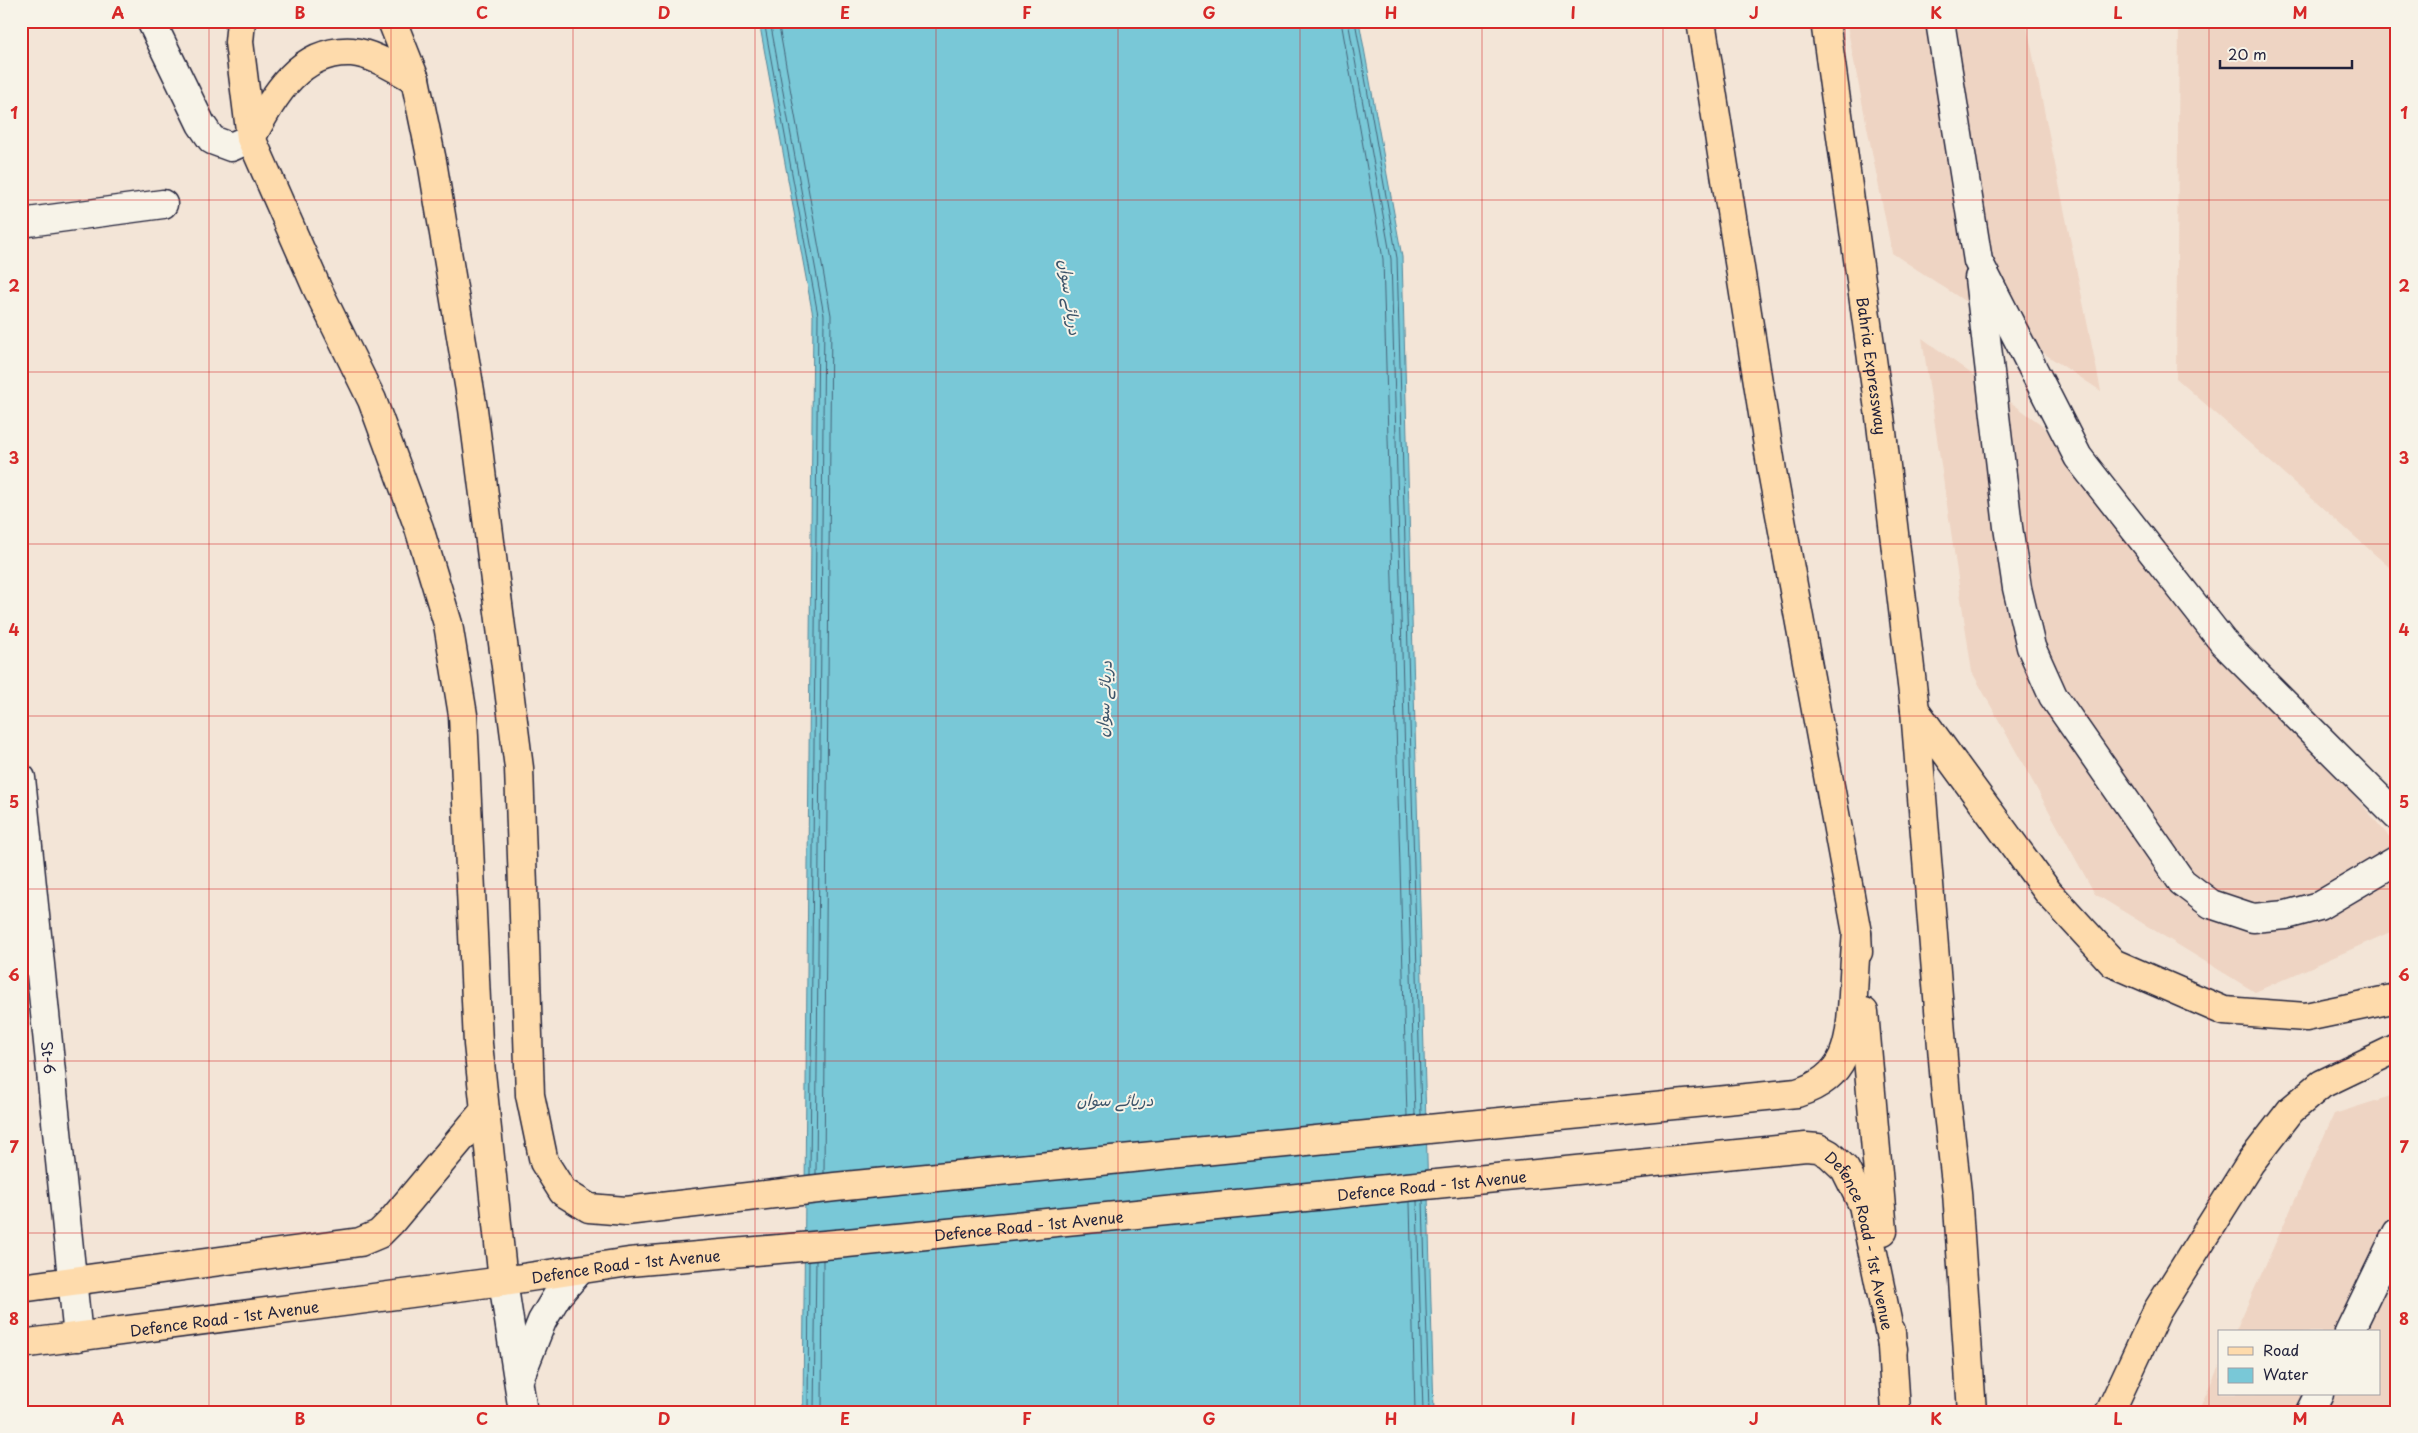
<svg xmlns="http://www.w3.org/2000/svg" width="2418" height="1433" font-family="'Playpen Sans','Playpen Sans Arabic',sans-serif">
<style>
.built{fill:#eed4c3}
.water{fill:#79c8d7;stroke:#568699}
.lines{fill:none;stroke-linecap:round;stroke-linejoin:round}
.shore{stroke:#456479;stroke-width:1}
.minor-casing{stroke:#22223b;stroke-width:31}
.major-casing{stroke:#22223b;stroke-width:31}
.minor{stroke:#f7f3e8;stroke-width:28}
.major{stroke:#fedbac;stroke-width:28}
.grid{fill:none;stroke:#d62828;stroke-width:1;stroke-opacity:0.55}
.labels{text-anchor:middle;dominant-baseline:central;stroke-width:4;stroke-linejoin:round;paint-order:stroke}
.street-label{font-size:15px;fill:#22223b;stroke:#f7f3e8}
.water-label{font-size:16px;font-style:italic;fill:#3c546a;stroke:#f7f3e8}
.neatline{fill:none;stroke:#d62828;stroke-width:2}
.grid-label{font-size:16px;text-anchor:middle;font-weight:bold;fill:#d62828}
</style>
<rect width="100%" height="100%" fill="#f3e5d7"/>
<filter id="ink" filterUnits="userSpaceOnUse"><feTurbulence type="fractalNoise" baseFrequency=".02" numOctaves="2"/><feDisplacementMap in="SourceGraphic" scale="10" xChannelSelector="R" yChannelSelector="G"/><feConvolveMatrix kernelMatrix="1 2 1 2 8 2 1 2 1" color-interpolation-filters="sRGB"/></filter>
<g filter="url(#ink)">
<path class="built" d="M1846,21h180l75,370 -209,-138z
M2179,21h218v553l-221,-196z
M1922,338l120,87 355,421v83l-142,63 -160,-98 -123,-222z
M2397,1094v318h-199l21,-47v29h160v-62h-144l99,-218z"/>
<path class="water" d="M759,21h600l43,236 32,1155h-631l10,-1096z"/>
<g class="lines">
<path class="shore" d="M764,21l54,294 -8,860
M770,21l54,294 -8,859
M778,21l53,294 -7,858
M1341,21l42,238 24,857
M1348,21l43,238 24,856
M1355,21l42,237 24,857
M1423,1200l6,212
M1417,1201l6,211
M1410,1202l5,210
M808,1412l1,-151
M814,1412l2,-151
M822,1412l1,-152"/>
<defs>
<g id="minor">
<path d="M151,21l50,103 11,16 19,7 20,-9"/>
<path d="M1940,21l38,240 100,196 145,185 174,174"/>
<path d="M21,223l142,-19"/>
<path d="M1979,278l29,249 9,61 14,59 22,49 129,186 29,22 42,14 33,-3 33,-9 78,-46"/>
<path id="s1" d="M21,778l57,559"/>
<path d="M503,1281l20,131"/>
<path d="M2349,1332l48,-99"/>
<path d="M519,1379l23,-58 15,-25 23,-26"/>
<path d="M2310,1412l9,-18"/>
</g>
<g id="major">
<path d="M241,21l-2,21 12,96 66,150 55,112 47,128 29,96 15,91 15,329 25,237"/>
<path d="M392,21l23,58 17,82 41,248 46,359 11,327 14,67 19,30 26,16 37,3 209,-24 962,-94c52,-16 53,-52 56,-98 1,-21 2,-42 4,-62"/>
<path d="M1701,21l71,450 85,462 1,19"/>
<path id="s2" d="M1825,21l56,403 34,286 31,386 11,96 15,220"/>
<path d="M251,138c22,-40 47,-89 101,-86 22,2 44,17 63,27"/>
<path d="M1915,710l133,182 65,71 111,48 82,6 91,-19"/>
<path d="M1864,1012l19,219"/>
<path d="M21,1288l339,-46 19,-8 12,-12 94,-112"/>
<path d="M1891,1331l5,81"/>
<path id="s3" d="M21,1344l482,-63 126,-19 218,-19 959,-96 12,1 11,6 16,15 18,36 30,144"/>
<path d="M2110,1412l47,-101 93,-148 41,-53 31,-26 75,-36"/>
</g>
</defs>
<use href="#minor" class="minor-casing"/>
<use href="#major" class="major-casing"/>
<use href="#minor" class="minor"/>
<use href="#major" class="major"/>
</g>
</g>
<path class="grid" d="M209,21v1391M391,21v1391M573,21v1391M755,21v1391M936,21v1391M1118,21v1391M1300,21v1391M1482,21v1391M1663,21v1391M1845,21v1391M2027,21v1391M2209,21v1391M21,200h2376M21,372h2376M21,544h2376M21,716h2376M21,889h2376M21,1061h2376M21,1233h2376"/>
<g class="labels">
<g class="street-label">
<text stroke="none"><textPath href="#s2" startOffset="348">Bahria Expressway</textPath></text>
<text stroke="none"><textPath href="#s1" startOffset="281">St-6</textPath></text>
<text stroke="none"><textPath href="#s3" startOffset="1420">Defence Road - 1st Avenue</textPath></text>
<text stroke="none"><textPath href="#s3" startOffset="1015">Defence Road - 1st Avenue</textPath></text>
<text stroke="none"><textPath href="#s3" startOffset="1915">Defence Road - 1st Avenue</textPath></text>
<text stroke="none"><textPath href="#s3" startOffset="610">Defence Road - 1st Avenue</textPath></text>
<text stroke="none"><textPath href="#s3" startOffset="205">Defence Road - 1st Avenue</textPath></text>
</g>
<g class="water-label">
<text transform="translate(1071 297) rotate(82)">دریائے سواں</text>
<text transform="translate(1103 699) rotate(-87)">دریائے سواں</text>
<text x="1115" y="1099">دریائے سواں</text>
</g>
</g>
<rect width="2418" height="1433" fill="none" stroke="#f7f3e8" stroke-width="55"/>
<rect x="2218" y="1330" width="162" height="65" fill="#f7f3e8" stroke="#a29fa3"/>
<rect x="2228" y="1347" width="25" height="8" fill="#fedbac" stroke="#a29fa3"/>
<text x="2263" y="1356" font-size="15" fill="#22223b">Road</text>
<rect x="2228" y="1368" width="25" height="15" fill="#79c8d7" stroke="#a29fa3"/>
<text x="2263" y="1380" font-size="15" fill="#22223b">Water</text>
<path d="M2220 60v8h132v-8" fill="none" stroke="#22223b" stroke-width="2.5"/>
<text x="2228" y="60" font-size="15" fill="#22223b" stroke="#f7f3e8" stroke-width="4" paint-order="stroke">20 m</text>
<rect x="28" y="28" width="2362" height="1378" class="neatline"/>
<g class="grid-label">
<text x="118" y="19">A</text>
<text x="300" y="19">B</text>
<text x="482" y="19">C</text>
<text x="664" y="19">D</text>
<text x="845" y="19">E</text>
<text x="1027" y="19">F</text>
<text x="1209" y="19">G</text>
<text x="1391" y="19">H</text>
<text x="1573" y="19">I</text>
<text x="1754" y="19">J</text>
<text x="1936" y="19">K</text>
<text x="2118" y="19">L</text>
<text x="2300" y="19">M</text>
<text x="14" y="119">1</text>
<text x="2404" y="119">1</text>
<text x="14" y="292">2</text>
<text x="2404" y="292">2</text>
<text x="14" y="464">3</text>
<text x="2404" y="464">3</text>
<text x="14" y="636">4</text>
<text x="2404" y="636">4</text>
<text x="14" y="808">5</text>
<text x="2404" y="808">5</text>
<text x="14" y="981">6</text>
<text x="2404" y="981">6</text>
<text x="14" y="1153">7</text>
<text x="2404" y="1153">7</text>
<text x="14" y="1325">8</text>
<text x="2404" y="1325">8</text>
<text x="118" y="1425">A</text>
<text x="300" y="1425">B</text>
<text x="482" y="1425">C</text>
<text x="664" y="1425">D</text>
<text x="845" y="1425">E</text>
<text x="1027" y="1425">F</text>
<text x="1209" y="1425">G</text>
<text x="1391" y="1425">H</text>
<text x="1573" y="1425">I</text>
<text x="1754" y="1425">J</text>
<text x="1936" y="1425">K</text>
<text x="2118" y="1425">L</text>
<text x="2300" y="1425">M</text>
</g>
</svg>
